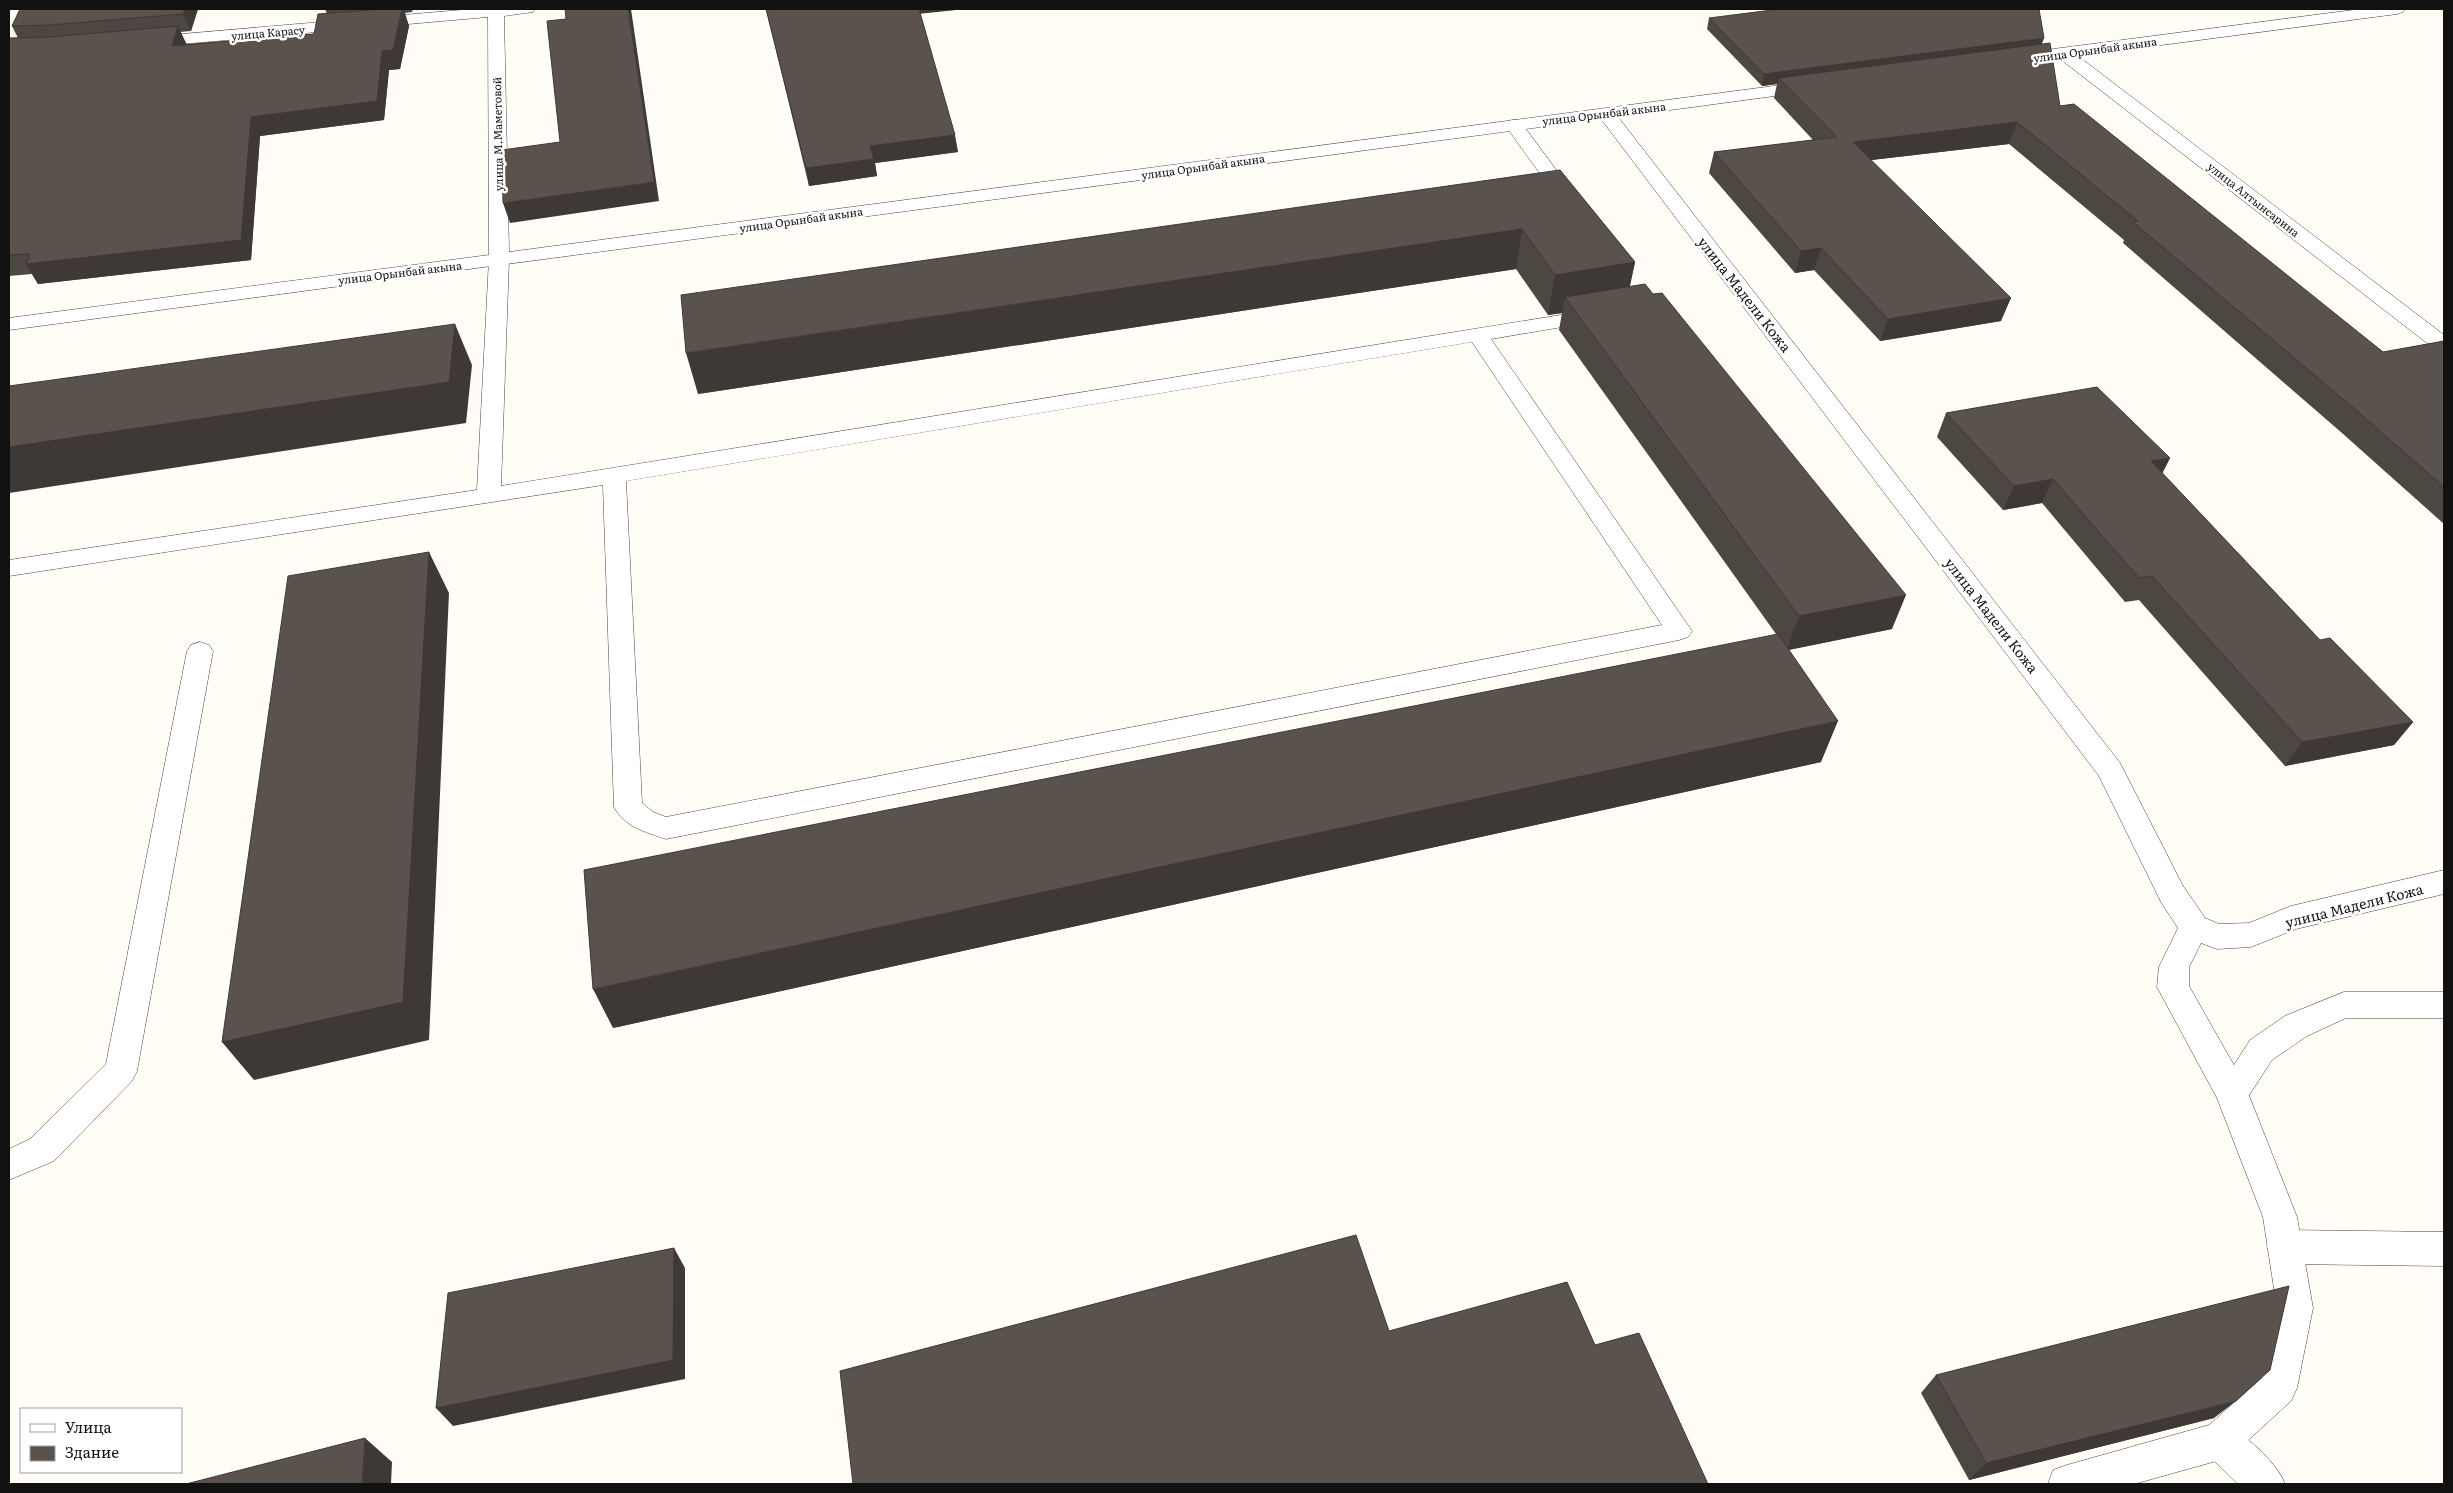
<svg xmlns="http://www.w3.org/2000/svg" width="2453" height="1493" font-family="Literata,serif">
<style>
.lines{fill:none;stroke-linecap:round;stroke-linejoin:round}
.service-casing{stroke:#444;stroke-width:1}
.minor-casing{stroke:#444;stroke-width:1}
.service{fill:#fff;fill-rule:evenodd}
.minor{fill:#fff;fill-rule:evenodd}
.wall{fill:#4d4742}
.shaded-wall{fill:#3f3936}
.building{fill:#5a524d;stroke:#3f3936}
.labels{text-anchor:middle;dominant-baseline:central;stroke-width:5;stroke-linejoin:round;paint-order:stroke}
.far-street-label{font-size:11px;fill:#111;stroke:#fff}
.street-label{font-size:14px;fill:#111;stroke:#fff}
</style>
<rect width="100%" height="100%" fill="#fffdf5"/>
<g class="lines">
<defs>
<path id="service" d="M1514,120l6,1 58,78 3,4 -3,4h-14l-59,-82 3,-4z
M499,253l7,2 3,4 -8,227 1097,-177 7,2 3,4 -3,4 -7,2 -107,18 201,292 -4,6 -9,3 -1013,199c-21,-7 -41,-12 -52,-32l-11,-322 -594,91v-16l468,-70 12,-231 3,-4zM1472,342l190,283 -996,192 -13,-5 -11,-9 -16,-322z
M200,642l9,3 4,6 -76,420 -5,10 -78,80 -45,19v-31l21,-10 76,-75 81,-413 4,-6z
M2344,992h100v26h-98l-39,18 -35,24 -28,43 -12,4 -12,-4 -4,-10 34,-53 35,-24z
M2285,1230l159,2v34l-159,-2 -12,-5 -6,-12 6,-12z
M2220,1422c22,9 57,40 65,62h-47l-31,-30 -6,-13 6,-13z"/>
<path id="minor" d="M473,9h62l-2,3 -29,4 5,236 1303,-171 6,1 3,4 -3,4 -6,1 -194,26 502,646 63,123 22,32 14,6 30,-1 42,-17 153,-36v24l-148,35 -45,18 -34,2 -16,-6 -12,24v19l55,97 53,134 16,91 -16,80 -6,13 -58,53 -13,6 -86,24h-86l5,-14 14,-5 142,-40 53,-47 15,-70 -14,-91 -46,-119 -60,-111 2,-20 19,-39 -17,-26 -62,-126 -498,-657 -1592,211v-12l480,-63 -1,-238 -341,30 -6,-1 -2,-4 2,-4 6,-1z
M2361,9h44l-2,3 -6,2 -319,42 366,279v16l-8,-1 -377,-292 -44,6 -6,-1 -3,-4 3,-4 6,-1z"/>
</defs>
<use href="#service" class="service-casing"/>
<use href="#minor" class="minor-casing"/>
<use href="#service" class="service"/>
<use href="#minor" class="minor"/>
</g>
<path class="wall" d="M20,9h178l-7,22 -11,1 6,12 128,-10 13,-20 -2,-5h88l-1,3 -7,1 4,13 -9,43 -11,1 -5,50 -124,16 -9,124 -213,24 -6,-10 -23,2v-238h9l-6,-12z
M766,9h199l-45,4 38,139 -83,11 2,13 -68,10z
M1709,18l333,26 18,62 323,246 61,-11v183l-102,-91 -219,-190 1,-3 -115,-96 -138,16 130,161 -121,20 -66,-71 -19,3 -86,-100 5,-21 99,-12 -39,-42 3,-14 -15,2 -55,-57z
M1560,170l75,92 -5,24 262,343 -103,21 32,112 -1208,266 1163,-394 -217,-304 3,-17 -14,2 -32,-46 -818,125z
M1946,413l224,45 -8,15 158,167 93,82 -19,23 -109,21 -146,-166 -14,2 -83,-99 -39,7 -66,-73z
M1936,1375l278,43 -245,62 -48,-87z"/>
<path class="shaded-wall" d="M185,9h13l-7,22 -8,-17z
M402,9h1l6,17 -9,43 -11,1 -5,50 -124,16 -9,124 -213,24 -12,-20 225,-147 131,-66z
M628,9h3l28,192 -149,22 -7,-20 151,-21z
M917,9h48l-47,5z
M178,26l9,19 -15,1z
M2044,38l-4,11 -261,29 -2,6 -15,2 2,-12z
M2017,122l-8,22 -163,19 7,-21z
M955,135l3,17 -83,11 2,13 -68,10 -3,-18 64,-22z
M1522,229l-6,40 -818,125 -12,-41z
M1821,248l-7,22 -19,3 6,-22z
M1635,262l-9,40 -61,-5 -3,16 -14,2 7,-40z
M2011,298l-10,23 -121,20 8,-22z
M455,324l17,41 -6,58 -457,70v-46z
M2170,458l-12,24 -7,-21z
M2053,479l-11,24 -39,7 11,-24z
M429,552l20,41 -20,447 -175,40 -32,-38z
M1906,595l-14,34 -105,21 12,-34z
M1838,721l-17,41 -1208,266 -20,-39z
M2413,722l-19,23 -109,21 17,-24z
M674,1248l11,20v111l-232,47 -17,-18z
M2236,1401l-22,17 -245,62 17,-17z
M365,1438l27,24 -1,22h-29z"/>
<path class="building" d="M20,9h165l-2,5 -133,11 -38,1z
M384,9h18l-9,41 -11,1 -5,50 -126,16 -10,123 -215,24 4,-10 -21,1v-217l40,-1 129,-11 -6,20 142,-12 4,-20z
M565,9h63l26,173 -151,21 -1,-53 58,-8 -13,-121 19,-2z
M766,9h153l36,126 -85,11 4,13 -68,9z
M1780,9h259l5,29 -280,36 -55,-56z
M2050,43l10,63 14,-2 309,248 61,-11v146l-88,-77 -223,-188 5,-1 -121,-99 -164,20 158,156 -123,21 -67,-71 -20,3 -87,-99 123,-15 -58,-59z
M1560,170l75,92 -80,13 -33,-46 -836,124 -5,-58z
M1645,284l8,10 9,-1 244,302 -107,21 -234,-319z
M455,324l-6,58 -440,65v-61z
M2097,387l73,71 -19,3 169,179 10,-2 83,84 -111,20 -150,-166 -13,2 -86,-99 -39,7 -68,-73z
M429,552l-26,450 -181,40 66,-466z
M1778,634l60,87 -1245,268 -9,-119z
M1356,1235l33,96 178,-49 28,63 44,-12 69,151h-855l-13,-113z
M674,1248l-1,112 -237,48 12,-115z
M2289,1286l-19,84 -34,31 -250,62 -50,-88z
M365,1438l-3,46h-176z"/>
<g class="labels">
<g class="far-street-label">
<text transform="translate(268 32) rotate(-5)">улица Карасу</text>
<text transform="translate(2095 49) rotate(-8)">улица Орынбай акына</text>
<text transform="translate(1604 113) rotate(-7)">улица Орынбай акына</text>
<text transform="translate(497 134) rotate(-91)">улица М.Маметовой</text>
<text transform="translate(1203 166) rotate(-8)">улица Орынбай акына</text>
<text transform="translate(2254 199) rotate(38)">улица Алтынсарина</text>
<text transform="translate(801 219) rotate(-8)">улица Орынбай акына</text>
<text transform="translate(400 272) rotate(-7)">улица Орынбай акына</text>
</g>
<g class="street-label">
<text transform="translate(1745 294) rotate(52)">улица Мадели Кожа</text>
<text transform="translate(1992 615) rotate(52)">улица Мадели Кожа</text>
<text transform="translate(2354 905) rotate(-14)">улица Мадели Кожа</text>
</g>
</g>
<rect width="2453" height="1493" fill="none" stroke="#111111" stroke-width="20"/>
<rect x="20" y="1408" width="162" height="65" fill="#ffffff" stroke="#a0a0a0"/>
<rect x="30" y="1424" width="25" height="8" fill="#ffffff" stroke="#a0a0a0"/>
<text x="65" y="1433" font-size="15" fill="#111111">Улица</text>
<rect x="30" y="1446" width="25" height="15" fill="#5a524d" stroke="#a0a0a0"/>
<text x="65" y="1458" font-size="15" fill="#111111">Здание</text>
</svg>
